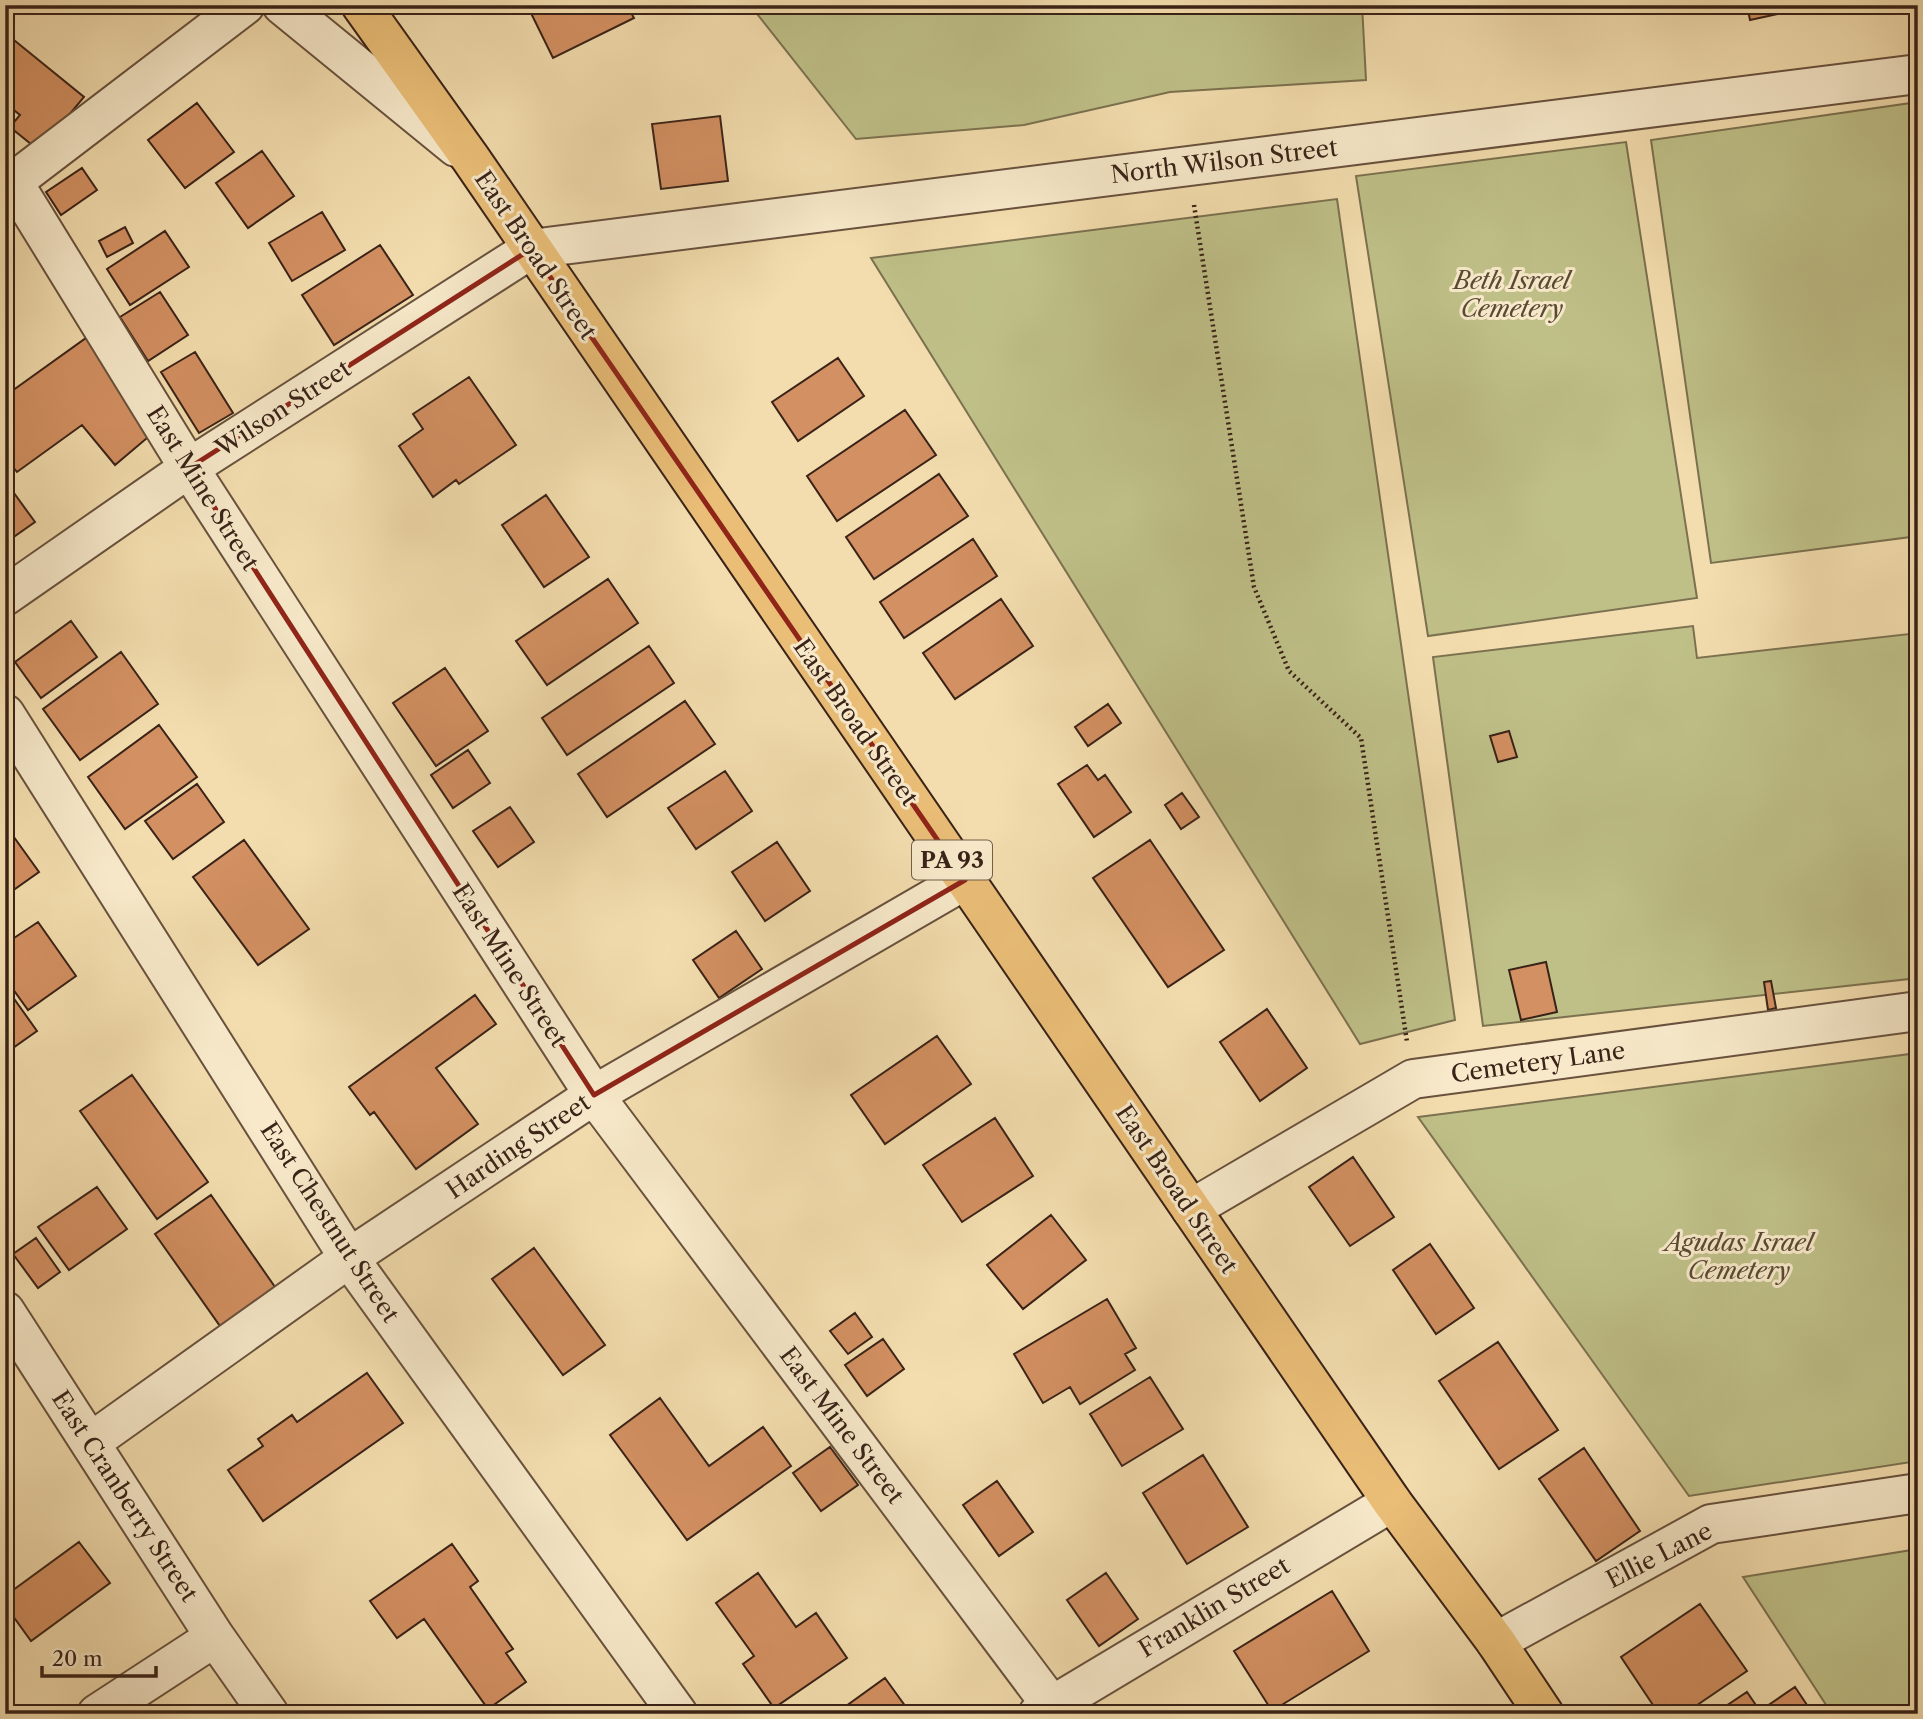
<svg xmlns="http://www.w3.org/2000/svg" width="1923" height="1719" font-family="'Libre Caslon Text',serif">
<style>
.green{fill:#bfc088;stroke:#7c7150;stroke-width:2}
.building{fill:#d39062;stroke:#392217;stroke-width:2}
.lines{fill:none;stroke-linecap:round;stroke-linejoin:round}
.minor-casing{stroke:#68513d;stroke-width:42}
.highway-casing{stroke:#392217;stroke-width:42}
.path{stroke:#392217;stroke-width:4.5;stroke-dasharray:2 3.5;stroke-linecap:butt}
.minor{stroke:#f7e9ca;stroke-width:38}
.highway{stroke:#eabe77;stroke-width:38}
.marked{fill:none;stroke:#8f2418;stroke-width:5;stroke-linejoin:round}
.labels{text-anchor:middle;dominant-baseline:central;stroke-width:6;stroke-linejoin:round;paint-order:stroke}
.shield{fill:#f7e9ca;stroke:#725e4d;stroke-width:2}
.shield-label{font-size:23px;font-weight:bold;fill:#392217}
.street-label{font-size:24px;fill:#392217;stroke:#f7e9ca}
.park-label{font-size:24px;font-style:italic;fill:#5a4a33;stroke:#f7e9ca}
</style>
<rect width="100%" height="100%" fill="#f3ddae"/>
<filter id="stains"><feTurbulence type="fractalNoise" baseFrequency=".00286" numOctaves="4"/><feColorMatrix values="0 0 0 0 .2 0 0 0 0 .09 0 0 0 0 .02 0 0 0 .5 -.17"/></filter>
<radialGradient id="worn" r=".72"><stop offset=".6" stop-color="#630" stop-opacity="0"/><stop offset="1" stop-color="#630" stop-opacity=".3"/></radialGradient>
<path class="green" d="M750,5h612l4,75 -196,12 -146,33 -168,14z
M1918,102v434l-207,27 -60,-423z
M1626,142l71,456 -269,38 -72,-460z
M1337,199l118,821 -95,24 -489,-786z
M1693,626l4,32 221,-25v345l-435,48 -50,-369z
M1918,1053v408l-229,35 -271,-379z
M1918,1549v165h-86l-89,-137z"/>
<path class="building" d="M531,5h96l7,13 -81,40 -25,-51z
M1747,5h57l1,3 -55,12z
M9,36l75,61 -35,42 -12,10 -27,-22 10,-12 -15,-12v-62z
M197,103l37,49 -49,36 -37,-48z
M720,116l8,65 -67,8 -9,-65z
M262,151l32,45 -46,32 -32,-45z
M82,168l15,22 -36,25 -15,-23z
M322,212l23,38 -53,31 -23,-38z
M125,227l8,16 -26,14 -8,-16z
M165,231l24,36 -59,38 -23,-36z
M380,245l33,50 -79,50 -32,-50z
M160,292l28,43 -40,26 -28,-44z
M86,338l40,55 -4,3 31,37 -38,32 -33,-40 -65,47 -12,-15v-61z
M195,352l38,61 -34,20 -38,-61z
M838,358l26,38 -66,45 -26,-39z
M469,377l47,68 -57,39 -3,-4 -23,17 -34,-51 24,-17 -10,-15z
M905,410l31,45 -99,66 -30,-45z
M939,474l29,42 -94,63 -28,-42z
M6,482l29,40 -30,21v-60z
M546,495l43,62 -45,30 -42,-62z
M973,539l24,37 -93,62 -24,-36z
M608,579l30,44 -91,62 -31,-44z
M1001,599l32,47 -78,53 -32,-46z
M71,621l26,36 -56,41 -26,-36z
M649,646l25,37 -107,72 -25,-37z
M121,652l37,52 -78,56 -37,-51z
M445,668l43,63 -52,35 -43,-63z
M685,701l30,43 -108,73 -29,-43z
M1108,704l13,19 -33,23 -13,-19z
M159,725l38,52 -72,52 -37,-52z
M1509,731l8,26 -19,5 -8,-26z
M468,750l22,33 -37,25 -22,-33z
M1087,765l11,15 7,-5 26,37 -37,25 -36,-53z
M725,771l27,40 -56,38 -28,-41z
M197,784l27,38 -51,37 -28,-38z
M1182,793l17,24 -18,12 -16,-24z
M510,807l24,35 -36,25 -25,-36z
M11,833l28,39 -34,24v-60z
M244,840l65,89 -51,36 -65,-88z
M1150,840l74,110 -56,37 -75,-109z
M777,842l33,49 -45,30 -33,-49z
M38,922l38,54 -48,34 -23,-32v-34z
M736,931l26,38 -43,29 -26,-38z
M1546,962l11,50 -36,8 -12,-50z
M1771,981l5,27 -8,2 -4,-28z
M5,986l32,45 -27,19 -5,-7z
M475,995l21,29 -60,44 42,56 -62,45 -42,-57 -4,3 -21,-28z
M1267,1009l40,59 -47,33 -40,-59z
M937,1036l34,48 -86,60 -34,-49z
M132,1075l76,107 -51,37 -77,-108z
M995,1118l38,58 -71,46 -39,-57z
M1353,1157l41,60 -44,29 -41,-59z
M97,1187l30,42 -58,41 -31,-43z
M211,1195l64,92 -55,39 -65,-92z
M1051,1215l35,45 -63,49 -36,-44z
M36,1238l24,34 -22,16 -25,-34z
M1430,1244l44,64 -38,26 -43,-64z
M534,1248l71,97 -42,30 -71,-96z
M1107,1299l29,49 -11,6 10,16 -55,34 -10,-17 -27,16 -29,-49z
M855,1313l17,24 -24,17 -18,-23z
M883,1339l21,30 -37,27 -22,-31z
M1498,1342l60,88 -59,39 -60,-88z
M367,1373l36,50 -140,98 -35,-51 35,-24 -5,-7 34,-24 5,7z
M1150,1377l33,52 -61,37 -32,-52z
M660,1398l49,68 54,-39 28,39 -104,74 -77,-105z
M830,1447l28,38 -37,26 -28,-38z
M1584,1448l56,83 -44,30 -57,-82z
M1203,1455l45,72 -61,37 -44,-71z
M997,1481l36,51 -34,24 -36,-51z
M79,1542l31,41 -79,58 -26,-36v-9z
M452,1544l26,37 -8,6 43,62 -7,4 20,29 -38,27 -64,-90 -27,19 -27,-37z
M758,1573l38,54 20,-14 31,45 -73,50 -31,-44 11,-8 -38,-53z
M1106,1573l32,46 -39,27 -32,-46z
M1332,1591l37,60 -97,60 -38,-60z
M1700,1604l47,67 -63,43h-25l-38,-57z
M885,1678l26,36h-76z
M1795,1687l18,27h-41l-5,-8z
M1747,1692l15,22h-48z"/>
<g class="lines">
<defs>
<path id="minor" d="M245,5l-232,177 176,286 405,627 464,619
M282,5l174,142
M5,596l184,-128 342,-219 1387,-175
M5,714l344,544 329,456
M1191,1209l222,-130 505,-68
M5,1311l210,326 54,77
M91,1442l258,-184 245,-163 371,-215
M1496,1642l215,-118 207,-31
M97,1714l118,-77
M1038,1714l354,-212"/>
<path id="highway" d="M361,5l110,154 921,1343 104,140 48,72"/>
</defs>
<use href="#minor" class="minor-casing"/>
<use href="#highway" class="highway-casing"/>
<path class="path" d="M1194,205l60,382 35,84 72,67 46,304"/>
<use href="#minor" class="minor"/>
<use href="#highway" class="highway"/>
</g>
<path class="marked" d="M531,249l434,631 -371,215 -405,-627z"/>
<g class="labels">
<rect class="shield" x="912" y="840.5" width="80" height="39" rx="5"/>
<g class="shield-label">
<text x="952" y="860">PA 93</text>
</g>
<g class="street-label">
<text transform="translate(1224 161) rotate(-7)">North Wilson Street</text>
<text transform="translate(536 255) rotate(56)">East Broad Street</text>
<text transform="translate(283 408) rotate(-33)">Wilson Street</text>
<text transform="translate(203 488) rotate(58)">East Mine Street</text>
<text transform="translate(856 722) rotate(55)">East Broad Street</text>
<text transform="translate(510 965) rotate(57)">East Mine Street</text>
<text transform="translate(1538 1062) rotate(-8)">Cemetery Lane</text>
<text transform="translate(518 1146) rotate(-34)">Harding Street</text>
<text transform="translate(1177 1189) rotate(56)">East Broad Street</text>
<text transform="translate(330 1222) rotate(57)">East Chestnut Street</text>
<text transform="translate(842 1425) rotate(53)">East Mine Street</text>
<text transform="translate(125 1496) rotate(57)">East Cranberry Street</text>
<text transform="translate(1659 1555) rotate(-27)">Ellie Lane</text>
<text transform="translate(1214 1607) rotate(-31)">Franklin Street</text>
</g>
<g class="park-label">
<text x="1512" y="280">Beth Israel<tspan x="1512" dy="28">Cemetery</tspan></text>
<text x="1739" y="1242">Agudas Israel<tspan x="1739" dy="28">Cemetery</tspan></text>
</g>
</g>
<rect width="1923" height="1719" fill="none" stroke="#f3ddae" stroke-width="28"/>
<rect x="7" y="7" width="1909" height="1705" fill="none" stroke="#392217" stroke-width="3.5"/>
<rect x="14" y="14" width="1895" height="1691" fill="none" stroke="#392217" stroke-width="2"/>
<path d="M42 1666v10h114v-10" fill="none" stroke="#392217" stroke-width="3.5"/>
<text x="52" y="1666" font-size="21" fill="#392217" stroke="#f7e9ca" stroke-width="5" paint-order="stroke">20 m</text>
<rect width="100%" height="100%" filter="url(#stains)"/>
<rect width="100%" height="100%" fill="url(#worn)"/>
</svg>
